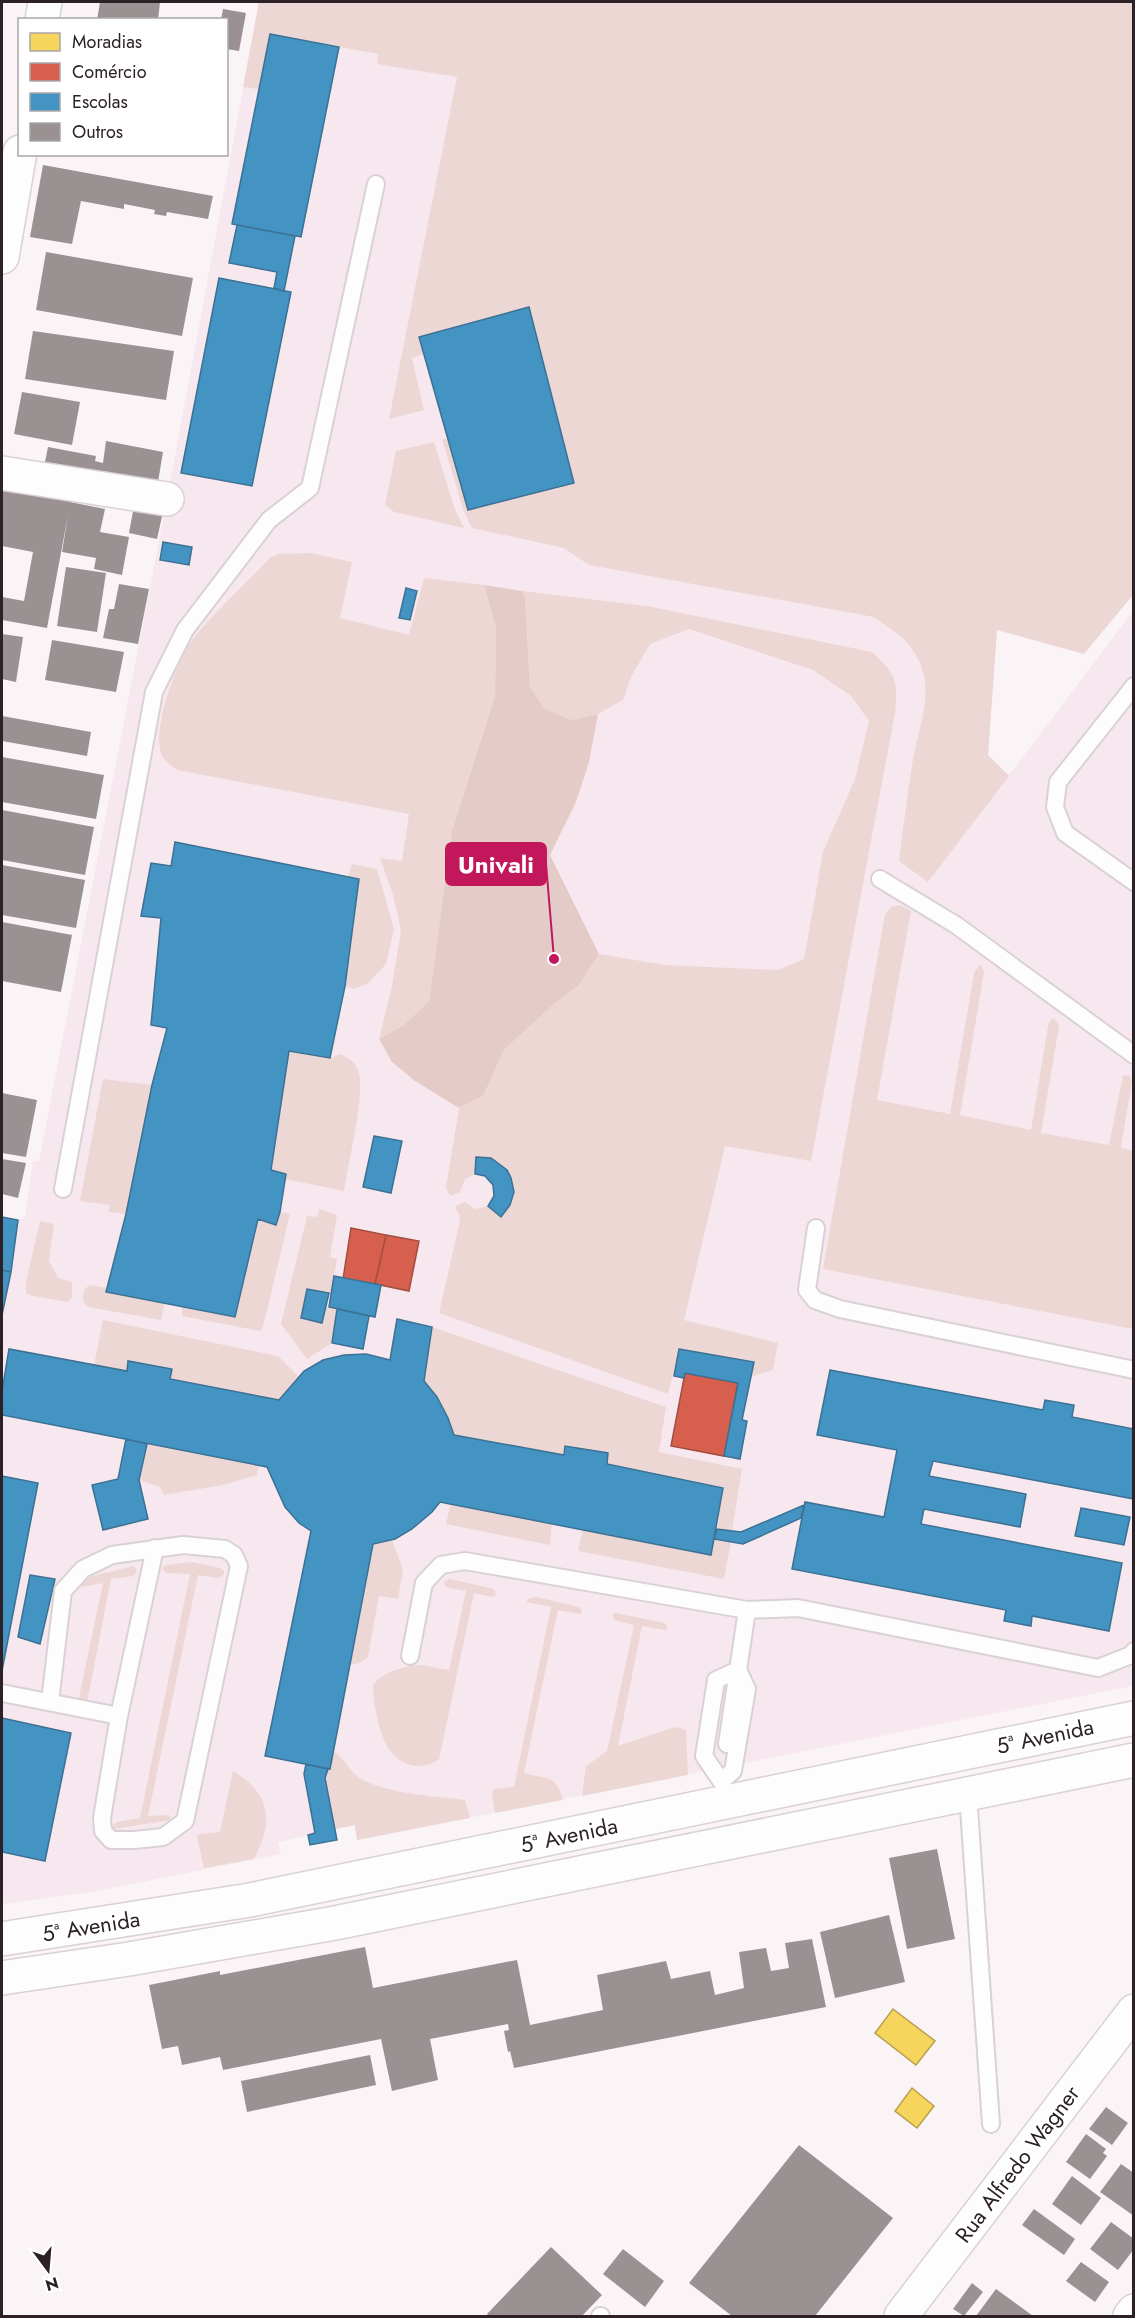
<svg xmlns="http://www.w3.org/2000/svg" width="1135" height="2318" font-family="Jost,sans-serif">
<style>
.built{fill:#f7e8ef}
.green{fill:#ecd7d5}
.forest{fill:#e5cbc7}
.homes{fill:#f6d55c;stroke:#b99f4c;stroke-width:1.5}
.shops{fill:#d6604d;stroke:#a34d41;stroke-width:1.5}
.schools{fill:#4393c3;stroke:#3c7194;stroke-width:1.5}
.building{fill:#9a9193}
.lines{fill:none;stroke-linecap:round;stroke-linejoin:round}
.service-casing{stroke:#d9d1d5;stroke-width:20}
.minor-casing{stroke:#d9d1d5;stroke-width:36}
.tertiary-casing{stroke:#d9d1d5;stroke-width:36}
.primary-casing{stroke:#d9d1d5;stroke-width:36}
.service{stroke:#fefdfe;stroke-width:16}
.minor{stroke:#fefdfe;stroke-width:33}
.tertiary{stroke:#fefdfe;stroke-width:33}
.primary{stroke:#fefdfe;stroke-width:33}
.labels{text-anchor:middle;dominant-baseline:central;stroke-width:6;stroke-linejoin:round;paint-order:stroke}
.street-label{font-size:22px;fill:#2b2126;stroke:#fff}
.leader{fill:none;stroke:#c2185b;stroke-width:2}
.callout-dot{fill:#c2185b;stroke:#fff;stroke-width:2}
.callout{fill:#c2185b;stroke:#c2185b;stroke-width:2}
.callout-label{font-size:24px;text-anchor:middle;font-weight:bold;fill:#fff}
</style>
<rect width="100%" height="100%" fill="#faf4f7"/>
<path class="built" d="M259,2l247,56 491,571 -9,126 21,20 124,-164v1075l-776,154 -2,-15 -77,17 3,12 -189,38 -90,12v-589l9,-43 -9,-2v-53l16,3 7,-2 8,-57h6l128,-662z"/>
<path class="green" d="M259,2h874v593l-49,59 -87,-24 -9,125 21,21 -81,106 -29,-21c4,-32 8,-64 13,-96 5,-33 23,-71 7,-104 -10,-22 -26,-30 -45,-44l-285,-52 -25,-17 -92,-20 -9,-19 -21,-70h6l20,71 106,-27 -45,-175 -110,29 5,17 -12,4 12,52 -35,9 68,-342 -80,-13 1,-10 -108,-20 -11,55 -16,-2z
M434,442l20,65 10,21 -70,-16 -9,-7 11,-54z
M311,553l41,9 -12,56 69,17 15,-57 60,7 12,43 -1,68 -43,135 -23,170 -25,24 -25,14 13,-53 9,-56 -8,-35 -13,-37 22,3 7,-47 -232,-44c-7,-5 -13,-9 -16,-17 -9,-25 16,-93 32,-114 23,-29 52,-54 77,-81l8,-4z
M522,591l125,15 225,46c24,22 26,28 23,61l-84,448 -86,-15 -41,174 94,23 -5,27 -22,7 2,-15 -73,-13 -12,45 -229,-81 20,-88 1,-8 -5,-11 9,-4 12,7 12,-3 13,11 9,-12 -3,-35 -16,-12 -15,-1 -1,17 -10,5 -5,13 -10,4 -4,-8 13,-80 24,-12 21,-46 50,-46 25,-19 20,-31 66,11 113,5 26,-11 19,-107 32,-73 14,-58 -18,-25 -38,-26 -124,-41 -39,15 -19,33 -8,23 -25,14 -27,6 -27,-12 -14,-21 -5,-89z
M352,864l25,5 17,60 -8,35 -19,20 -13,5 -9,-3 14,-107 -11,-2z
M900,905l11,6 -34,189 73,14 24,-141 4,-7 3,-1 3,7 -24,143 71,15 17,-104 4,-8 5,3 2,5 -18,107 68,12 14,-70 6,1 3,5 -11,67 12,3v178l-310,-60 62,-355 6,-7z
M289,1051l41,7 10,-4c10,5 16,8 19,19 6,23 -11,91 -15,118l-59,-12 1,-5 -15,-4z
M103,1079l49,6 -26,129 -18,-2 2,-7 -30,-4z
M319,1209l18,6 -7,42 7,2 -6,35 -24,-5 -6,29 21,5 4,-16 11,2 -5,34 -25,16 -26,-35 26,-108 10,1z
M280,1212l10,2 -27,113 -3,4 -78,-15v-10l53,11 23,-98 18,6z
M40,1221l14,3 -5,37 9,17 14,4v15l-4,5 -35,-6 -7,-3v-11z
M89,1285l19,3 -1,4 58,11 -4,17 -73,-13c-8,-6 -6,-16 1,-22z
M103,1320l175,36 20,20 -19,24 -109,-21 1,-10 -42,-8 -2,10 -33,-6z
M432,1327l234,80 -7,45 83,17 -10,62 -15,-2 6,-41 -116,-24 1,-11 -43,-7 -1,9 -110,-20c-7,-21 -17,-37 -30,-54z
M147,1444l112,21 -2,10 -34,10 -59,10 -4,-8 -21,-7z
M451,1503l101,20 -2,22 -104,-21z
M583,1529l128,25 3,-15 17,2 -7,38 -146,-28z
M392,1540l11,29 -5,30 -19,-3 -11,61 -9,6 -9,2 23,-121z
M192,1562l28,6 4,3v3l-5,4 -21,-3 -50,241 21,-1 2,5 -57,9 -2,-3 5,-4 23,-4 50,-244 -24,-1 -4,-5 4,-3z
M134,1566l3,5 -3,5 -23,3 -24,124 -9,-1 25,-119 -20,4 -2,-4 3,-5z
M450,1579l44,10 2,6 -3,2 -19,-4 -35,167c-6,3 -15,7 -22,6 -36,-3 -42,-52 -44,-80 4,-12 34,-21 47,-21 10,1 20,4 29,5l17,-79 -21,-4 -1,-6z
M536,1597l43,10 3,4 -2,3 -22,-4 -34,163c23,7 31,0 39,27l-68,13 -3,-19 2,-5 20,-2 37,-180 -24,-5v-3z
M616,1613l49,10 3,5 -3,2 -23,-4 -24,120 57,-19 11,3 2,45 -106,21 4,-30 21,-15 27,-126 -20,-5 -1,-6z
M333,1752c10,2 17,22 30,28 28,14 71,16 102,20l5,18 -113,22 -2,-15 -20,4 -10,-51z
M233,1771c38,23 41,50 21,88l-50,9 -7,-31 2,-3 21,-2z"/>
<path class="forest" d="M484,585l38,6 3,7 5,89 14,21 27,12 27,-6 -9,48 -13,40 -26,53 49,99 -20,31 -25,19 -50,46 -21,46 -24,12 -44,-27 -23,-19 -13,-23 25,-14 25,-24 23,-170 43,-135 1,-68z"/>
<path class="homes" d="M893,2009l42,32 -19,24 -41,-32z
M912,2088l22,18 -17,22 -22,-17z"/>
<path class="shops" d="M351,1228l35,7 -11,49 -32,-5z
M386,1235l33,6 -10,50 -34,-7z
M685,1373l53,10 -14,73 -53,-10z"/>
<path class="schools" d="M270,34l69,13 -38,190 -69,-13z
M237,225l58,11 -11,55 -10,-3 3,-16 -48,-9z
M219,278l72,14 -39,194 -71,-13z
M529,307l45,176 -106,27 -49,-173z
M163,542l29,5 -3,18 -29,-5z
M406,588l11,3 -7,29 -11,-2z
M175,842l184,37 -14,107 -15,72 -41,-7 -18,119 15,4 -6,38 -4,13 -18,-6 -23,98 -129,-25 20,-78 26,-129 15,-57 -16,-3 10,-107 -20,-2 10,-53 20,3z
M374,1136l28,5 -11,52 -28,-6z
M476,1157l15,1 16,12 4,8 3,14 -4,13 -9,12 -13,-11 6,-10 -1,-11 -8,-9 -10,-2z
M2,1217l16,3 -7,52 -9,-2z
M2,1270l9,2 -9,43z
M334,1276l47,9 -6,32 -46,-10z
M307,1289l22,4 -7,30 -21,-5z
M337,1309l32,7 -6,33 -31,-6z
M397,1319l35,8 -8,54 13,16 11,21 6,17 110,20 1,-9 43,7 -1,11 116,24 -12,67 -271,-53 -8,10 -20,17 -17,10 -22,5 -43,225 -65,-13 46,-225 -12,-8 -14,-16 -18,-40 -265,-52v-24l7,-42 118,22 1,-10 44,8 -2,10 109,21 25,-29 19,-11 21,-5 22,-1 24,6z
M679,1349l75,13 -12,58 5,1 -7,38 -16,-3 14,-73 -53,-10 -1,5 -10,-2z
M830,1370l213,40 2,-10 29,5 -2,12 62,12v70l-201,-38 -4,15 97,18 -6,33 -96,-18 -3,15 201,39 -13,68 -77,-15 -1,10 -27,-5 2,-11 -214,-41 13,-67 79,15 13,-67 -80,-15z
M126,1439l21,5 -8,36 9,39 -45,11 -11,-45 26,-6z
M2,1476l36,7 -36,188z
M804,1505l-3,13 -58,26 -29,-5 3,-10 24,3z
M1081,1508l49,9 -6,28 -49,-9z
M30,1575l25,4 -15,65 -22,-7z
M2,1718l69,15 -26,128 -43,-9z
M306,1764l22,5 -3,9 12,62 -27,5 -2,-10 7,-2 -11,-59z"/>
<path class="building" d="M100,2h60l-2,18h-61z
M223,9l23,4 -7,38 -13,-2v-29h-5z
M43,165l170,31 -5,23 -41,-7 -1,4 -12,-2 1,-4 -31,-6v5l-43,-8 -9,43 -42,-7z
M46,252l147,26 -11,58 -146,-26z
M33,331l141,20 -8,49 -141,-21z
M22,392l58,10 -8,43 -58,-11z
M106,441l57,11 -5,30 -113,-20 3,-15 48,9 -1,5 8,2z
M2,488l68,12v2l35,7 -5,23 29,5 -7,38 -28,-6 2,-11 -34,-6 6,-37 -21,113 -45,-8v-23l22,4 9,-49 -31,-6z
M134,506l29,6 -6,27 -28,-6z
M66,567l40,6 -9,59 -40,-6z
M119,584l30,5 -11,55 -35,-6 6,-29h5z
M2,634l21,3 -7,45 -14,-3z
M52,640l72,12 -8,40 -71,-12z
M2,716l89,16 -4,24 -85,-15z
M2,757l102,18 -8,44 -94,-17z
M2,810l92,17 -9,48 -83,-15z
M2,865l83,15 -9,48 -74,-13z
M2,922l70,13 -11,57 -59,-11z
M2,1093l35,7 -11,57 -24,-4z
M2,1159l24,4 -8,35 -16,-4z
M937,1849l18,90 -48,10 -18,-91z
M889,1915l16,67 -70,16 -15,-66z
M812,1939l14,68 -312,61 -4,-17 -2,1 -4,-21 5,-1 -1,-6 -78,15 8,41 -46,11 -11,-52 -158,31 -3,-13 -38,8 -4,-19 -16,3 -13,-64 71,-14v4l145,-28 8,41 144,-28 13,65 73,-15 -6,-35 69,-14 5,18 39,-8 5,24 29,-7 -5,-36 27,-4 5,23 18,-3 -4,-25z
M370,2055l6,30 -129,27 -6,-31z
M1106,2107l22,16 -16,22 -23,-16z
M1086,2134l20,15 -3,4 4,3 -17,23 -24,-17z
M799,2145l94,73 -78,98h-83l-43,-33z
M1121,2164l13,9v43l-34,-24z
M1072,2176l29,22 -20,27 -29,-21z
M1034,2209l41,30 -11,16 -42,-30z
M1111,2222l23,17v10l-16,21 -28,-21z
M551,2247l51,48 -20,21h-93l-2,-2z
M623,2249l41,32 -19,26 -42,-33z
M1081,2262l28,20 -14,20 -29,-21z
M972,2283l11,9 -19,24 -11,-7z
M996,2289l37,27h-57z"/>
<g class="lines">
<defs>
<path id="service" d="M1134,686l-76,96 -3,25 10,26 69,49
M880,879l76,46 178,130
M63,1189l91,-497 31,-62 84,-110 41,-32 66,-304
M816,1228l-9,62 8,10 25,9 294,61
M410,1656l14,-73 17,-18 24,-4 282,49 51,-2 300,60 33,-13 3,-4
M738,1670l9,19 -14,82 -12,10 -17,-25 12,-76z
M2,1693l117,23
M50,1702l13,-111 20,-22 29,-14 71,-10 42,4 9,6 5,11 -54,255 -22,16 -29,3h-23l-8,-9 -1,-13 17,-102 36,-168
M727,1744l20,-134
M968,1794l23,330
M600,2316h1"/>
<path id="minor" d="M2,473l165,26
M1130,2316l4,-5"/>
<path id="tertiary" d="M42,20l3,-18
M2,257l18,-105
M901,2316l233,-305"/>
<path id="primary" d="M2,1939l248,-39 884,-182
M2,1978l127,-19 206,-36 799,-163"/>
</defs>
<use href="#service" class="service-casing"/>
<use href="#minor" class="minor-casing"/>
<use href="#tertiary" class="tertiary-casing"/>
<use href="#primary" class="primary-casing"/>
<use href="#service" class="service"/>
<use href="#minor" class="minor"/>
<use href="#tertiary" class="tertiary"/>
<use href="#primary" class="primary"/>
</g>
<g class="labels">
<g class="street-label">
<text transform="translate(1045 1736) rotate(-12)">5ª Avenida</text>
<text transform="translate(569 1835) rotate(-12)">5ª Avenida</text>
<text transform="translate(91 1926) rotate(-9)">5ª Avenida</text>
<text transform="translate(1017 2164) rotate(-53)">Rua Alfredo Wagner</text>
</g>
</g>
<path class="leader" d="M554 959L546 864"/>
<circle class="callout-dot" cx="554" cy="959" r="6"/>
<rect class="callout" x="446" y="843" width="100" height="42" rx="6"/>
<g class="callout-label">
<text x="496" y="873">Univali</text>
</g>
<rect width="1135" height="2318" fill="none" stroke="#2b2126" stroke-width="6"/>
<rect x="18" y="18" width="210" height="138" fill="#ffffff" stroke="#aaa6a8" stroke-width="1.5"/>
<rect x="30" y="33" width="30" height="18" fill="#f6d55c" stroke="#aaa6a8" stroke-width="1.5"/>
<text x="72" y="48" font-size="18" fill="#2b2126">Moradias</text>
<rect x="30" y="63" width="30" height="18" fill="#d6604d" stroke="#aaa6a8" stroke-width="1.5"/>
<text x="72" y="78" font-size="18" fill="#2b2126">Comércio</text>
<rect x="30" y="93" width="30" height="18" fill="#4393c3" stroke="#aaa6a8" stroke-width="1.5"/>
<text x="72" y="108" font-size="18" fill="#2b2126">Escolas</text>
<rect x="30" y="123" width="30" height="18" fill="#9a9193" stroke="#aaa6a8" stroke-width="1.5"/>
<text x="72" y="138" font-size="18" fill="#2b2126">Outros</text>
<g transform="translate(48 2270) rotate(164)" stroke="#ffffff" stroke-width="4.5" paint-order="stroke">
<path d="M0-4.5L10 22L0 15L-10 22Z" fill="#2b2126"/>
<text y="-9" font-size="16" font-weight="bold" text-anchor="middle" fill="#2b2126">N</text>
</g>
</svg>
